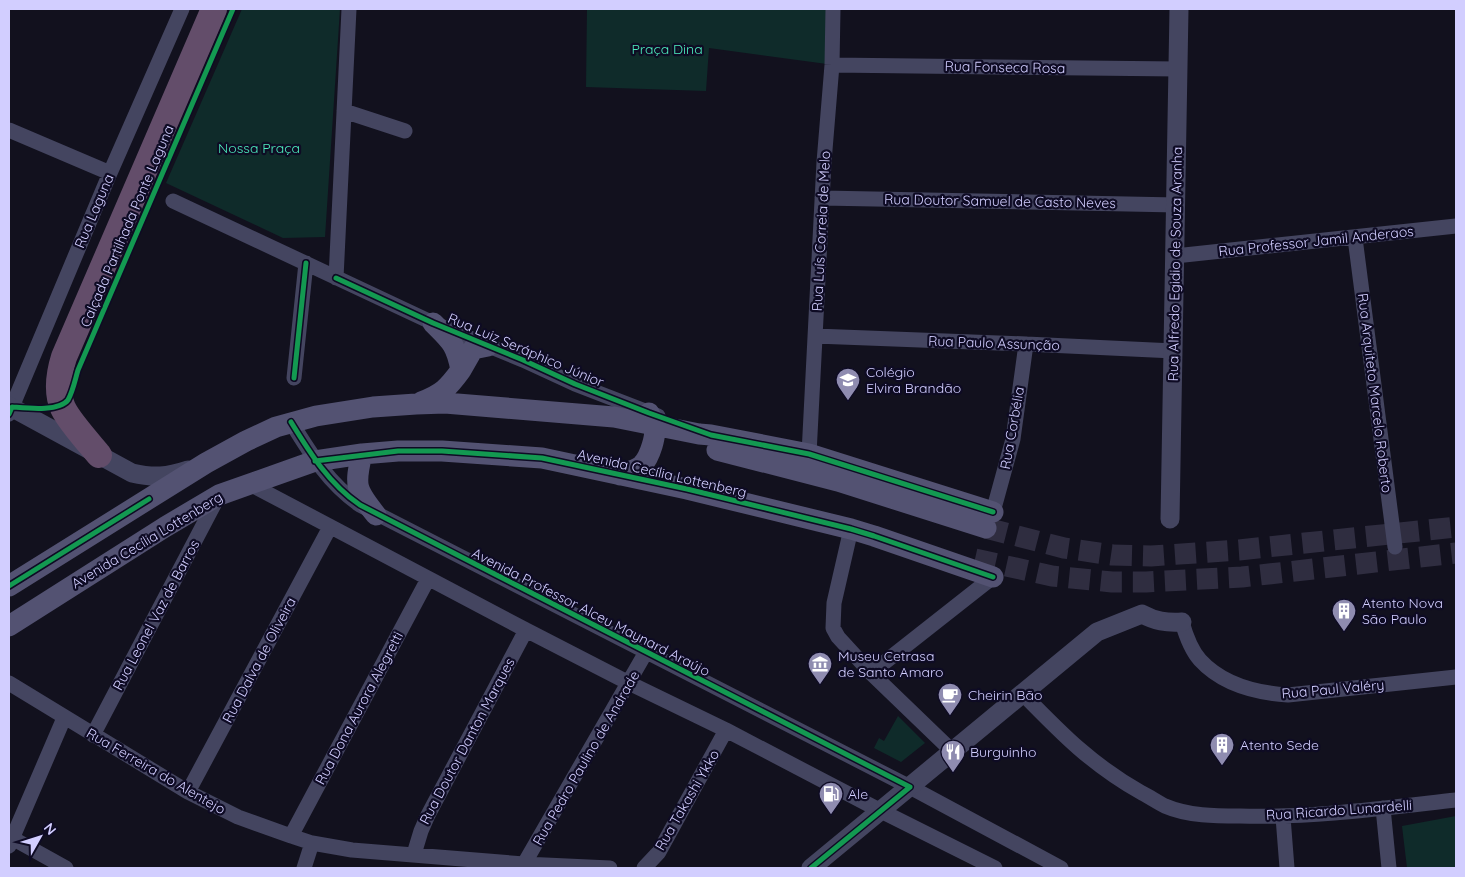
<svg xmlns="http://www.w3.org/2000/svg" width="1465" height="877" font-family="Quicksand,sans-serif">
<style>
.green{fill:#0f2b2a}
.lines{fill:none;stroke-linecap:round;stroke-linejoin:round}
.secondary-tunnel{stroke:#2f2d40;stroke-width:21;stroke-dasharray:21 11;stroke-linecap:butt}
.minor{stroke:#444560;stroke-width:15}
.tertiary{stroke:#444560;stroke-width:19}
.secondary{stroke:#535272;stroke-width:21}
.motorway{stroke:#634d6a;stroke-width:26}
.cycleway-casing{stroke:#0e0b24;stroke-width:8}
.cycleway{stroke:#139951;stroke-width:5}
.labels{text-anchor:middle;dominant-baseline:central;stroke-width:4.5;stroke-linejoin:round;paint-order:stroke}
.park-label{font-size:14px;fill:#4decbd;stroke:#0e0b24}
.street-label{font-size:14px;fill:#d2ceff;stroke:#0e0b24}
.poi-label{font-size:14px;fill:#d2ceff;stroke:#0e0b24;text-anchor:start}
</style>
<rect width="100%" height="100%" fill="#12111e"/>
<path class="green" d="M242,9h98l-15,228 -42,1 -117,-55z
M587,9h242l-2,55 -118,-16 -3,43 -120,-4z
M898,716l27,27 -24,19 -27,-14 5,-10 5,3z
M1456,816v52h-49l-5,-42z"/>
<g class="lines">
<path class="secondary-tunnel" d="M986,528l78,20 48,7 39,1 88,-6 217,-23
M975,559l77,17 60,6h34l96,-5 214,-24"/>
<path class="minor" d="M832,65l346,4
M344,111l61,20
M9,130l101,43
M822,198l355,7
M173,201l260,122 90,37 52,24 83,32
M1355,238l40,309
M1175,256l281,-30
M336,278l13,-269
M815,336l211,8 148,7
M294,378l12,-115
M9,414l101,-241 72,-164
M291,422c19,31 38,62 69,83l550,282 151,81
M809,454l15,-292 8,-97 1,-56
M248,483l278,147 103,53 97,47 155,81 114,57
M993,512l20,-73 13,-95
M851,529l-17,74 -1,25 5,9 33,36 82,79
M1182,622c4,14 9,28 18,38 22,24 57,33 88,35l168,-18
M871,673l122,-96
M9,683l179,109 50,25 53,19 21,7 40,7 172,14 86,4
M1023,694c39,40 69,71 119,99 8,4 15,9 23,13 23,10 51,10 75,10 73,2 145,-8 216,-16
M93,735l126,-240
M188,792l142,-265
M1383,808l6,60
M1283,817l4,51
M291,836l137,-257
M12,838l54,30
M9,846l55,-128
M414,854l7,-23 7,-16 98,-185
M524,864l122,-212
M304,868l8,-25
M644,868l15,-16 67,-122"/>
<path class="tertiary" d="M9,406l123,67c22,5 35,4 56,-3
M1170,519l9,-510
M811,868l286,-236 45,-18c13,7 24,9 40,8"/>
<path class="secondary" d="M461,370l12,-21 15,-3
M421,402c21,-8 27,-14 40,-32 -5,-26 -10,-29 -28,-47
M717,450l121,31 148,47
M362,454c-8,32 -6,36 14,61
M620,475c8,-3 16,-5 22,-10 8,-8 15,-30 12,-41 -1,-3 -3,-7 -5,-11
M9,586l197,-123 40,-22 30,-14 40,-11 57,-9 43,-3 29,-1 169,14 85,17 12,1 98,19 184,58
M9,626l156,-99 54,-32 96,-34 47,-7 36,-3h44l100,7 145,31 164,40 23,7 119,41"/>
<path class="motorway" d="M99,455c-10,-12 -30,-34 -36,-47 -7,-16 -4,-35 1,-51l150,-348"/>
<defs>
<path id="cycleway" d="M336,278l97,45 90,37 52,24 74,29 62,22 98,19 184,58
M294,378l12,-115
M9,414l3,-7c14,1 47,5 56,-7 5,-9 7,-20 10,-30l155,-361
M291,422c19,31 38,62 69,83l550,282 -99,81
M315,461l83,-10h44l100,7 145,31 164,40 23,7 119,41
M9,586l140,-87"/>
</defs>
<use href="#cycleway" class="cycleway-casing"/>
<use href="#cycleway" class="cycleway"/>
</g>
<defs>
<symbol id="school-pin" viewBox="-11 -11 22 30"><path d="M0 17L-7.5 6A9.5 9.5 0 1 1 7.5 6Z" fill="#8f8cb0" stroke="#0e0b24"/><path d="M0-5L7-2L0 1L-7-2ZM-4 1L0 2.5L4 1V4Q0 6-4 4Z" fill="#fff"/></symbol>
<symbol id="building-pin" viewBox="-11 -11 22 30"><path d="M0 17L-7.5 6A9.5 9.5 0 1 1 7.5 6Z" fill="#8f8cb0" stroke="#0e0b24"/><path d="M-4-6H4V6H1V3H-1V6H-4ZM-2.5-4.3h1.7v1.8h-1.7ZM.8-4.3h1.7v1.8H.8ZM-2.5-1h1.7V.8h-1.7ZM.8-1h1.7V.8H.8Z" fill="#fff"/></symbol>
<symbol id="museum-pin" viewBox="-11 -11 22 30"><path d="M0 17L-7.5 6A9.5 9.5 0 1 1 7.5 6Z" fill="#8f8cb0" stroke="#0e0b24"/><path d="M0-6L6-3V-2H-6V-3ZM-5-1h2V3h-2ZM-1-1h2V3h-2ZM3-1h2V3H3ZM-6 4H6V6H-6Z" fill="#fff"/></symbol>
<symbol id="cafe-pin" viewBox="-11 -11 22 30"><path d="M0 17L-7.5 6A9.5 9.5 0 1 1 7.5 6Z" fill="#8f8cb0" stroke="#0e0b24"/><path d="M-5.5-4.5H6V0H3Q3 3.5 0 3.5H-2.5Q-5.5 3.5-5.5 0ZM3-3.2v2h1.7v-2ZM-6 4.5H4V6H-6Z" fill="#fff"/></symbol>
<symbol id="restaurant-pin" viewBox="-11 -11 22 30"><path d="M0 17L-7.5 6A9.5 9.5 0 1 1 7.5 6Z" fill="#8f8cb0" stroke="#0e0b24"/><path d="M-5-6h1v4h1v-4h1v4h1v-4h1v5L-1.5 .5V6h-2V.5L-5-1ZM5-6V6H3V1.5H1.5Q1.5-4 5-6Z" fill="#fff"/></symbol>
<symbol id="fuel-pin" viewBox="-11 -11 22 30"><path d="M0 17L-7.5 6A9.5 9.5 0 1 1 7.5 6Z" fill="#8f8cb0" stroke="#0e0b24"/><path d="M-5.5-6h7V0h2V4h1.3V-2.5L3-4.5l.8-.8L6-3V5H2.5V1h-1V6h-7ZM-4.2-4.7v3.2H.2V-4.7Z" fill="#fff"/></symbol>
</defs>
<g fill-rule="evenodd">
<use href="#school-pin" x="834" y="366" width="28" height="38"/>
<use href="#building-pin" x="1330" y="597" width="28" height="38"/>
<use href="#museum-pin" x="806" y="650" width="28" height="38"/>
<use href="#cafe-pin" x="936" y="681" width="28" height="38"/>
<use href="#building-pin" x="1208" y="731" width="28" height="38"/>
<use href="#restaurant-pin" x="939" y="738" width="28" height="38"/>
<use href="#fuel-pin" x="817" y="780" width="28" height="38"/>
</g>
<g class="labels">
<g class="park-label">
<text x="667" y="49">Praça Dina</text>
<text x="259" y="148">Nossa Praça</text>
</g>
<g class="street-label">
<text transform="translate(1005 67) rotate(1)">Rua Fonseca Rosa</text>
<text transform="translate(1000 201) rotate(1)">Rua Doutor Samuel de Casto Neves</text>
<text transform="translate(94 211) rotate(-67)">Rua Laguna</text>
<text transform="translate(127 226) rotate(-67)">Calçada Partilhada Ponte Laguna</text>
<text transform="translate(821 231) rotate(-87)">Rua Luís Correia de Melo</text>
<text transform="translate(1316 241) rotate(-6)">Rua Professor Jamil Anderaos</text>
<text transform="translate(1175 264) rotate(-89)">Rua Alfredo Egidio de Souza Aranha</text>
<text transform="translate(994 343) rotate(2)">Rua Paulo Assunção</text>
<text transform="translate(526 350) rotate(23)">Rua Luiz Seráphico Júnior</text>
<text transform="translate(1375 393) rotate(83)">Rua Arquiteto Marcelo Roberto</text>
<text transform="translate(1012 428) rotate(-80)">Rua Corbélia</text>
<text transform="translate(662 473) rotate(13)">Avenida Cecília Lottenberg</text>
<text transform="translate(147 540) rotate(-31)">Avenida Cecília Lottenberg</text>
<text transform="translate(591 612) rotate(27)">Avenida Professor Alceu Maynard Araújo</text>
<text transform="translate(156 615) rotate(-62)">Rua Leonel Vaz de Barros</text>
<text transform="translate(259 660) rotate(-62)">Rua Dalva de Oliveira</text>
<text transform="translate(1333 689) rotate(-5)">Rua Paul Valéry</text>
<text transform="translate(359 708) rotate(-62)">Rua Dona Aurora Alegretti</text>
<text transform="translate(467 741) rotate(-62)">Rua Doutor Danton Marques</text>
<text transform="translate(586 758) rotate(-60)">Rua Pedro Paulino de Andrade</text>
<text transform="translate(156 771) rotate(30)">Rua Ferreira do Alentejo</text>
<text transform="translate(687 800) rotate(-60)">Rua Takashi Ykko</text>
<text transform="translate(1339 810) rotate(-4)">Rua Ricardo Lunardelli</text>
</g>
<g class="poi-label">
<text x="866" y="372">Colégio<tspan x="866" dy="16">Elvira Brandão</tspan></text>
<text x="1362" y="603">Atento Nova<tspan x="1362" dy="16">São Paulo</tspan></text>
<text x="838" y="656">Museu Cetrasa<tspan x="838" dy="16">de Santo Amaro</tspan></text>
<text x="968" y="695">Cheirin Bão</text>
<text x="1240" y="745">Atento Sede</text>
<text x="970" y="752">Burguinho</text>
<text x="848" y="794">Ale</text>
</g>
</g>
<rect width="1465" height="877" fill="none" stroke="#d2ceff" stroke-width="20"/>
<g transform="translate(40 837) rotate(51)" stroke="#0e0b24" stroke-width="4" paint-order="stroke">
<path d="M0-4L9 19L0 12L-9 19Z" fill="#d2ceff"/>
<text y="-8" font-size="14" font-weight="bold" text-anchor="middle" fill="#d2ceff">N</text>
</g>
</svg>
